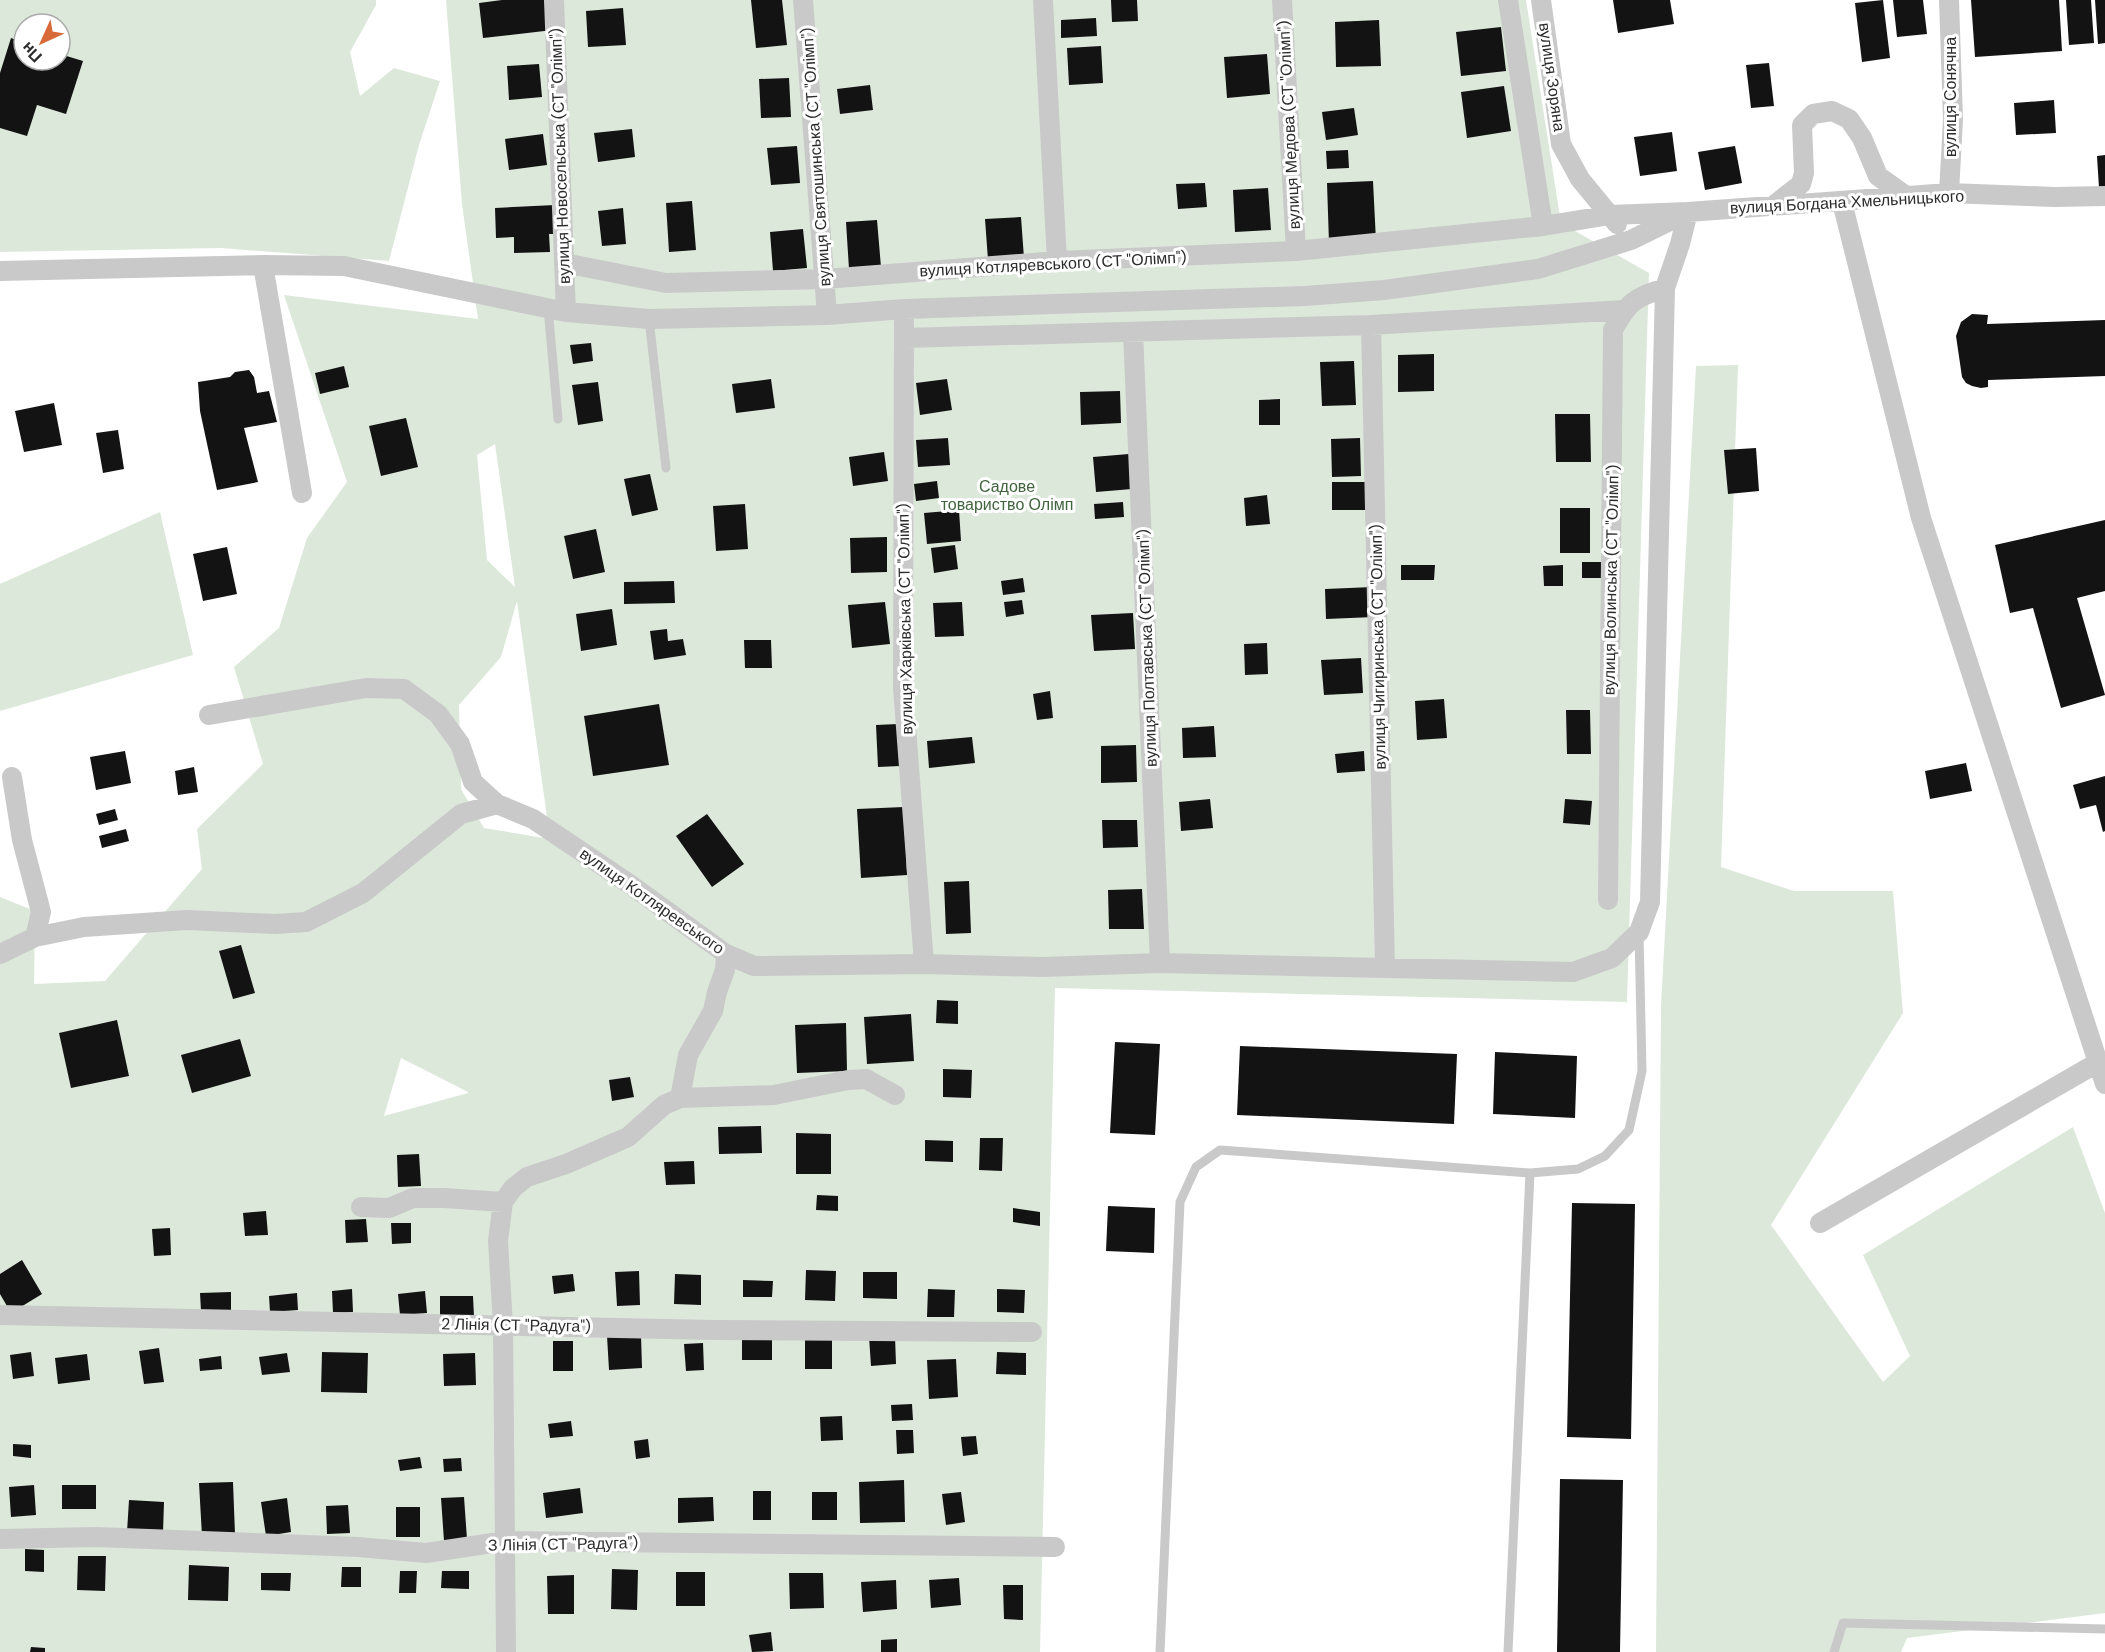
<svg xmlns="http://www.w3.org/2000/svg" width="2105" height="1652" font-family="'DM Sans',sans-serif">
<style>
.green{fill:#dce9da;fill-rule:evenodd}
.building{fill:#131313}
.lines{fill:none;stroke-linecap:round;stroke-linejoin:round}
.lane{stroke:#c9c9c9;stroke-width:9}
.street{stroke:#c9c9c9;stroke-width:20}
.labels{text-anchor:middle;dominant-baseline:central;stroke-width:6;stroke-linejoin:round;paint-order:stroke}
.street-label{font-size:16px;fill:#2c2c2c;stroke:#fff}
.park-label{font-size:16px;fill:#40643d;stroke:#fff}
</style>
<rect width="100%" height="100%" fill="#fff"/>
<path class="green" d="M0,0h376v5l-26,47 10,44 34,-28 46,13 -21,64 -30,116 -168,-13 -221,4zM24,24h36v36h-36z
M446,0h1080l35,223 88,50 -22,729 -572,-14 -15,664h-1040v-755l35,14 -1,73 71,-3 97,-112 -5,-40 66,-65 -29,-97 45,-39 28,-90 40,-56 -63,-187 194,24 -16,-115zM495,444l20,143 -28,-27 -10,-105zM517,601l33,238 -66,-11 -23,-39 -2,-84 42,-48zM401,1058l67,34v1l-84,23z
M1738,365l-17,502 73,24h99l10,122 -132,212 112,157 27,-26 -47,-101 210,-128 32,86v400l-198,25 -6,14h-245l5,-647 35,-639z
M160,512l33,143 -193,56v-127z"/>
<path class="building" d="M502,0h47l4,30 -70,8 -4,-35z
M751,0h31l5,45 -31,3z
M1111,0h26l1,21 -26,1z
M1613,0h57l4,24 -56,9z
M1883,0l7,58 -28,4 -7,-59z
M1893,0h30l4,34 -30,3z
M1971,0h88l3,51 -87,6z
M2066,0h25l3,43 -25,2z
M2095,0h10v43l-7,1z
M623,8l3,37 -38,2 -2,-36z
M1096,18l1,18 -36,2v-18z
M1379,20l2,46 -45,1 -1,-45z
M1501,27l5,44 -45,5 -5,-44z
M11,38l13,5v17h36v-6l23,7 -17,53 -29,-9 -10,31 -27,-8v-55z
M1101,46l2,37 -34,2 -2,-37z
M1267,54l3,40 -43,4 -3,-41z
M1769,63l5,43 -23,2 -5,-43z
M539,64l3,33 -33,3 -2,-34z
M789,78l2,39 -30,1 -2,-39z
M870,85l3,25 -33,4 -3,-25z
M1504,86l7,45 -44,7 -6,-46z
M2054,100l2,33 -40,2 -2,-32z
M1354,108l4,27 -32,5 -4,-28z
M632,129l3,28 -37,5 -4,-29z
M1672,132l5,39 -37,5 -6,-39z
M543,134l4,31 -38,5 -4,-31z
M797,146l3,37 -29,2 -4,-37z
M1735,146l7,37 -37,7 -7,-38z
M1348,150l1,18 -22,1 -1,-18z
M2105,155v33h-6l-2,-32z
M1373,181l3,60 -47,2 -2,-60z
M1205,183l2,24 -29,2 -2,-25z
M1268,188l3,42 -36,2 -2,-42z
M692,201l4,49 -27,2 -3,-49z
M555,205l1,29h-7l1,18 -36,1v-16l-18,1 -1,-30z
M623,208l3,36 -24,2 -4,-35z
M1021,217l3,41 -36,2 -3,-41z
M877,220l4,47 -32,2 -3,-47z
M803,229l4,39 -34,3 -3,-39z
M1972,314l16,1 -1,9 118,-4v56l-117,4v7l-7,1 -9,-2 -6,-3 -4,-6 -6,-41 5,-14z
M591,343l2,18 -20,3 -3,-19z
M1434,354v37l-36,1v-37z
M1354,361l2,44 -34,1 -2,-44z
M344,366l5,21 -29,7 -5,-21z
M249,370l5,7 3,16 12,-2 8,31 -33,6 14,54 -41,8 -17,-79 -2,-29 32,-5 5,-5z
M771,379l4,29 -39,5 -4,-29z
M947,379l5,31 -32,5 -4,-32z
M598,382l5,39 -25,4 -6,-40z
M1120,391l1,32 -40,2 -1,-33z
M1280,399v26h-21v-25z
M54,403l8,42 -38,7 -9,-41z
M1555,414h35l1,48h-35z
M406,418l12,49 -37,9 -12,-50z
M118,430l6,39 -21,4 -7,-40z
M948,438l2,27 -32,2 -2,-27z
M1360,438l1,38 -29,1 -1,-38z
M1756,448l3,43 -31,3 -4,-44z
M884,452l4,29 -35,5 -4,-29z
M1129,454l3,35 -36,3 -3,-35z
M650,474l8,36 -26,6 -8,-37z
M937,481l2,17 -23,3 -2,-17z
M1332,482h35l1,28h-36z
M1267,495l3,29 -24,2 -2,-28z
M1123,502l1,15 -29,2 -1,-15z
M745,504l3,45 -32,2 -3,-45z
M1560,508h30v45h-30z
M959,510l2,31 -34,3 -3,-31z
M2105,520v71l-28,7 28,97 -44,13 -28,-100 -23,5 -15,-68z
M596,529l9,43 -32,7 -9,-43z
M887,537v35l-36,1 -1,-35z
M955,545l3,24 -24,4 -3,-25z
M227,547l10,47 -34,7 -10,-47z
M1582,562h25v16h-25z
M1401,565h34l-1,15h-33z
M1563,565v21h-19l-1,-20z
M1023,578l2,14 -22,3 -2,-14z
M674,581l1,22 -51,1v-22z
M1373,587l1,30 -48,2 -1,-30z
M1022,600l2,14 -18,3 -2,-15z
M885,602l5,42 -38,4 -4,-43z
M962,602l2,34 -29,1 -2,-34z
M612,609l5,36 -36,6 -5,-37z
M1133,613l2,36 -41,2 -3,-36z
M667,629l1,12 15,-2 3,16 -32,5 -4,-29z
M744,640h27l1,28h-27z
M1267,643l1,31 -23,1 -1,-31z
M1361,658l2,35 -39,2 -3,-35z
M1050,691l3,27 -16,2 -4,-26z
M1444,699l3,39 -30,2 -2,-39z
M659,704l10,61 -76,11 -9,-60z
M1566,710h24l1,44h-24z
M898,724l2,42 -22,1 -2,-42z
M1214,726l2,31 -33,1 -1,-30z
M972,737l3,26 -46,5 -2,-27z
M1136,745l1,37 -36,1v-37z
M125,751l6,32 -35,7 -6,-33z
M1364,751l1,20 -28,2 -2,-19z
M1966,763l6,28 -42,8 -5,-28z
M194,767l4,25 -20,3 -3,-24z
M2105,776v55l-2,1 -7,-27 -16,4 -7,-24z
M1210,799l3,29 -32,3 -2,-29z
M1565,799l27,2 -2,24 -27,-2z
M904,807l3,68 -46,3 -4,-69z
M115,809l3,11 -19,5 -3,-11z
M707,814l37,50 -32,23 -36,-51z
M1102,820h35l1,27 -35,1z
M126,829l3,12 -27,7 -3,-12z
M969,881l2,52 -25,1 -2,-52z
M1142,889l2,40h-35l-1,-39z
M241,945l14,48 -22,6 -14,-48z
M937,1000l21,1v23l-22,-1z
M911,1014l3,47 -47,3 -3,-47z
M117,1020l12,56 -58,12 -12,-55z
M846,1023l1,48 -50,2 -2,-48z
M240,1039l11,37 -59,17 -11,-38z
M1115,1042l45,2 -5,91 -45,-2z
M1240,1046l217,8 -3,70 -217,-9z
M1495,1052l82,4 -2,62 -82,-4z
M943,1069l29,1 -1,28 -28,-1z
M630,1077l4,20 -22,4 -3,-21z
M761,1126l1,27 -43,1 -1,-27z
M796,1133l35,1v40h-35z
M980,1138h23l-1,33 -23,-1z
M925,1140l28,1v21l-28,-1z
M419,1154l2,32 -23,1 -1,-32z
M694,1161l1,23 -29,1 -2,-23z
M817,1195l21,1v15l-22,-1z
M1572,1203l63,1 -4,235 -64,-2z
M1108,1206l47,2 -1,45 -48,-2z
M1013,1208l27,4v14l-27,-4z
M266,1211l2,24 -23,1 -2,-23z
M366,1219l2,23 -22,1 -1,-23z
M391,1223h20v20l-19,1z
M170,1228l1,27 -17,1 -2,-27z
M22,1260l20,34 -31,19 -11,-19v-20z
M806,1270l30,1 -1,30 -30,-1z
M639,1271l1,34 -23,1 -2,-34z
M863,1272h34v27l-34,-1z
M573,1274l2,17 -21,3 -2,-18z
M675,1274l26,1v30l-27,-1z
M743,1280l30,1 -1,16h-29z
M352,1289l1,23 -20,1 -1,-22z
M928,1289l27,1 -1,27h-27z
M997,1289l28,1 -1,23 -27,-1z
M425,1291l2,22 -27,2 -2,-21z
M231,1292v18l-30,1 -1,-18z
M297,1293l1,17 -28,2 -1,-16z
M440,1296h33l1,21h-34z
M641,1335l1,33 -33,2 -2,-34z
M742,1336h30v24h-30z
M895,1336l1,28 -25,2 -2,-29z
M805,1338h27v31h-27z
M553,1341h20v30h-20z
M703,1343l1,27 -18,1 -2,-27z
M159,1348l5,34 -20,2 -5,-33z
M31,1352l3,24 -21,3 -3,-24z
M322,1352l46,1 -1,40 -46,-1z
M997,1352l29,1v22l-30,-1z
M287,1353l3,19 -28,3 -3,-18z
M475,1353l1,32 -32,1 -1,-32z
M87,1354l3,26 -32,4 -3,-26z
M221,1356l1,13 -22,2 -1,-12z
M956,1359l2,38 -29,2 -2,-39z
M912,1404l1,16 -21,1 -1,-16z
M842,1416l1,24 -22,1 -1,-24z
M571,1421l2,15 -23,2 -2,-14z
M896,1430h17l1,23 -17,1z
M976,1436l2,18 -15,2 -2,-19z
M648,1439l2,18 -14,2 -2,-18z
M13,1444l18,1v13l-18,-2z
M420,1457l2,11 -22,3 -2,-11z
M461,1458l1,13 -18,1 -1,-13z
M1560,1479l63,1 -3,172h-63z
M904,1480l1,42 -45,1 -1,-41z
M233,1482l2,52 -33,2 -3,-53z
M34,1485l2,30 -25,2 -2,-30z
M62,1485h34v24h-34z
M580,1488l3,25 -37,5 -3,-25z
M753,1491h18v29h-18z
M812,1492h25v28h-25z
M961,1492l4,30 -19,3 -4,-31z
M464,1497l3,42 -23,2 -3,-43z
M713,1497l1,24 -36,2v-25z
M287,1498l4,34 -25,4 -5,-34z
M129,1500l35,2 -1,31 -36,-1z
M348,1505l2,28 -23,1 -1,-28z
M396,1507h24v30h-24z
M25,1549l19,1v22l-19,-1z
M78,1556h28l-1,35 -28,-1z
M189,1565l40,2 -1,34 -40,-1z
M342,1567h19v20h-20z
M612,1569l26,1 -1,40 -26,-1z
M400,1571h17l-1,22h-17z
M442,1571h27v18l-28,-1z
M676,1572h29v34h-29z
M261,1573h30l-1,18 -29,-1z
M789,1573h34l1,35 -34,1z
M574,1575v39h-26l-1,-38z
M959,1578l2,27 -30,3 -2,-28z
M896,1580l1,29 -34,3 -2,-30z
M1003,1585h20v35l-19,-1z
M771,1632l2,19 -21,1 -3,-17z
M897,1639v13h-16v-12z
M31,1647l14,1v4h-15z"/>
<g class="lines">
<path class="lane" d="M548,308l10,111
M649,319l17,149
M1160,1652l20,-450 16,-35 24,-17 310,23 48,-4 27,-13 24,-26 13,-59 -3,-138
M1508,1652l22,-479
M1834,1652l9,-29 262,6"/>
<path class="street" d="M554,0l12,312
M803,0l24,315
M1043,0l14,261
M1282,0l14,251
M1508,0l35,226
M1541,0l20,144 19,35 37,45
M1949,0l4,119 -4,74
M1842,202l79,316 184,566
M1773,206l28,-22 3,-11 -2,-48 11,-11 19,-3 17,8 13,19 16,38 28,20
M263,265l39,228
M0,271l263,-6 81,1 222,46 83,7 178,-4 77,-6 401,-13 79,-6 154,-21 93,-29 57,-28 261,-19 106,4 50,-1
M904,309l-1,379 21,276
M1371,325l14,643
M1133,332l27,631
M904,338l467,-13 253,-15
M209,715l157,-27 38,1 34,25 22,30 13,38 24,22
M12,777l10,63 19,72 -6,25
M1608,900l5,-570c16,-29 21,-32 52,-42
M0,954l35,-17 49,-10 103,-7 88,4 31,-2 57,-29 98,-79 36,-10 36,15 98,66 95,69 28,12 170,-2 118,3 118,-4 413,9 39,-14 27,-26 11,-30 15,-614 15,-44 8,-32 -78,3 -67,11 -247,25 -239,10 -232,18 -159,4 -102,-20
M680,1098l8,-43 25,-44 4,-19 8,-22 1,-16
M503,1202l-5,39 5,84 3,327
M361,1207l28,1 24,-10h31l59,4 10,-14 14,-11 39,-13 62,-27 36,-32 16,-7 94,-3 74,-15 18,-1 29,16
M1820,1223l277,-160
M0,1315l715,15 317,2
M0,1539l96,-2 262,10 68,6 80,-12 549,6"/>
</g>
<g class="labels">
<g class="street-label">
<text transform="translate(1552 77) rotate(82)">вулиця Зоряна</text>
<text transform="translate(1950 97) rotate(-90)">вулиця Сонячна</text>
<text transform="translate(1289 125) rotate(-93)">вулиця Медова (СТ "Олімп")</text>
<text transform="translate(560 156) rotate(-92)">вулиця Новосельська (СТ "Олімп")</text>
<text transform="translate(816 157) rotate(-94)">вулиця Святошинська (СТ "Олімп")</text>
<text transform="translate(1847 202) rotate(-3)">вулиця Богдана Хмельницького</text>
<text transform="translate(1053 264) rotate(-3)">вулиця Котляревського (СТ "Олімп")</text>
<text transform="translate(1611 580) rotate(-89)">вулиця Волинська (СТ "Олімп")</text>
<text transform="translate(905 619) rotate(-91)">вулиця Харківська (СТ "Олімп")</text>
<text transform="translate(1378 647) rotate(-91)">вулиця Чигиринська (СТ "Олімп")</text>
<text transform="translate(1147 648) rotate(-92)">вулиця Полтавська (СТ "Олімп")</text>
<text transform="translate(652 901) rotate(35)">вулиця Котляревського</text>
<text transform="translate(516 1325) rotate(1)">2 Лінія (СТ "Радуга")</text>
<text transform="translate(563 1544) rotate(-1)">З Лінія (СТ "Радуга")</text>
</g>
<g class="park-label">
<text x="1007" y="486">Садове<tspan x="1007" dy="18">товариство Олімп</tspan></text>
</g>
</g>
<g transform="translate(42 42) rotate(225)"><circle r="28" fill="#ffffff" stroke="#ababab" stroke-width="1.5"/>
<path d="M0-4.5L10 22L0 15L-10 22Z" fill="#d86939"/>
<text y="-9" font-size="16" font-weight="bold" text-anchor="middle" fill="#2c2c2c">Пн</text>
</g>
</svg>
